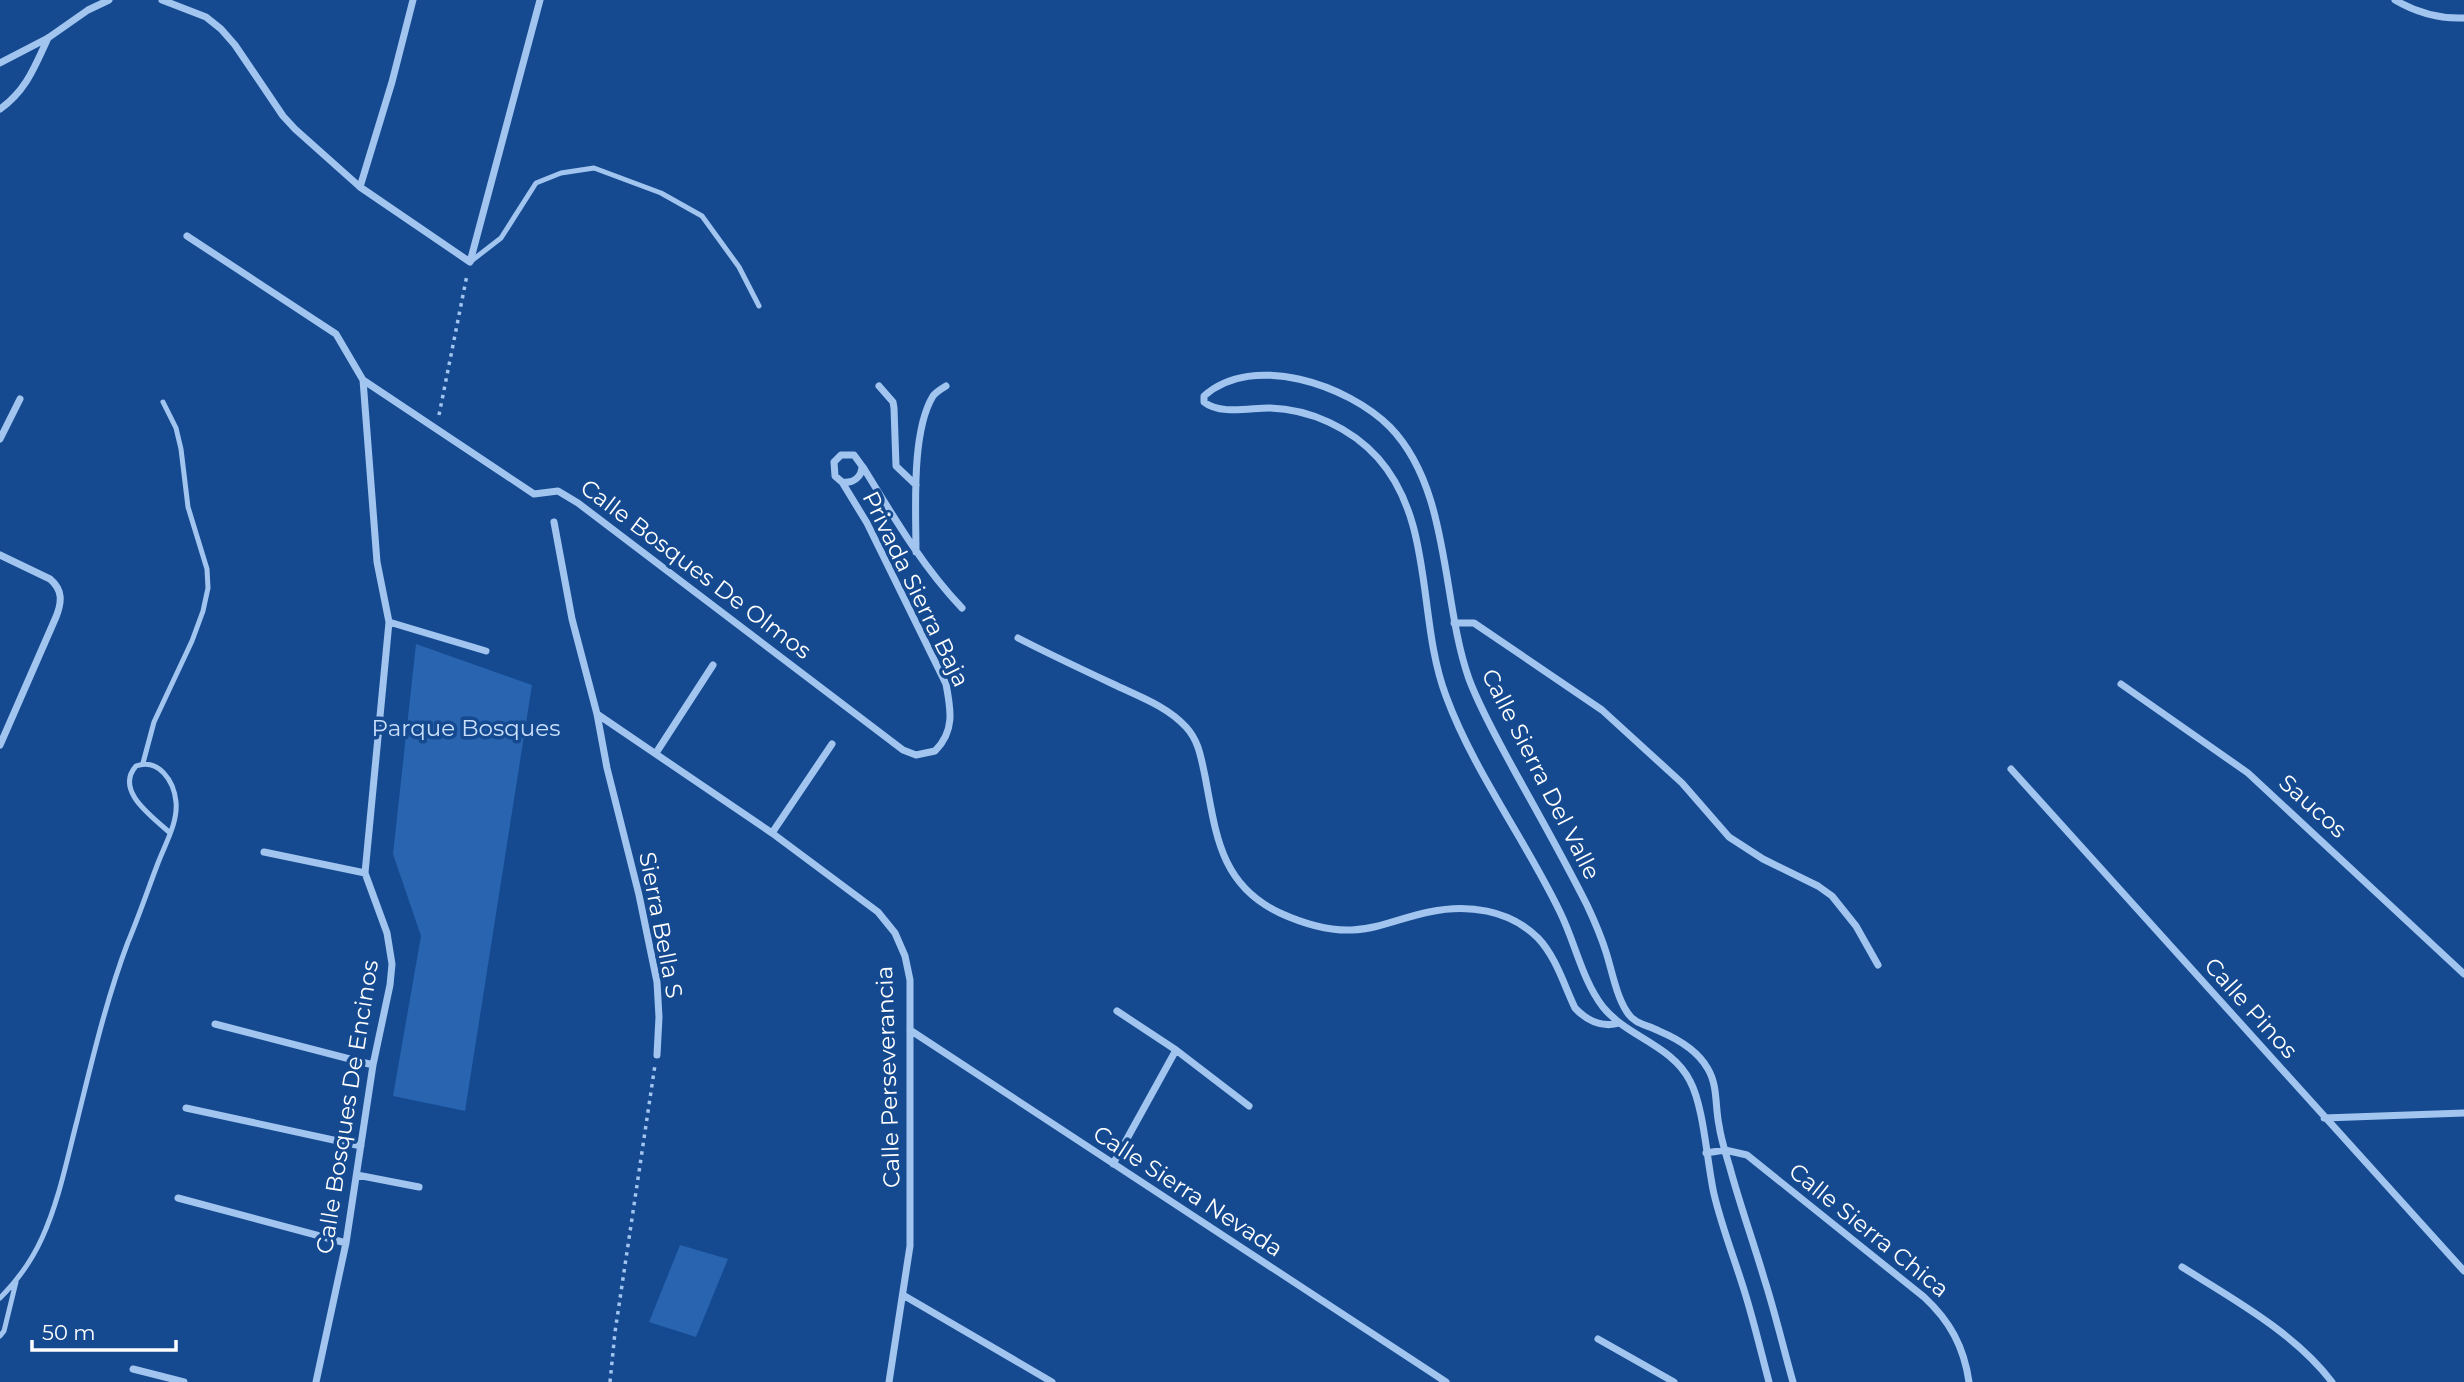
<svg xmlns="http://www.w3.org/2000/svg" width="2464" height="1382" font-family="Montserrat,sans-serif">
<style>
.green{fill:#2864af}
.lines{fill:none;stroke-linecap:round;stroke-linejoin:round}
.path{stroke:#a2c5f0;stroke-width:3.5;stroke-dasharray:3.5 5;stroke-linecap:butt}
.service{stroke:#a2c5f0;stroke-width:5}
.minor{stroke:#a2c5f0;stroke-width:7}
.labels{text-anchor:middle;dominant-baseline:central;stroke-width:7;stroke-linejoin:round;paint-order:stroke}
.street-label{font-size:23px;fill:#fff;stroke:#154a90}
.park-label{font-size:23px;fill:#c9dffc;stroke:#154a90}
</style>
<rect width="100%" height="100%" fill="#154a90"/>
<path class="green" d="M416,644l116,41 -67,426 -72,-15 28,-160 -28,-82z
M680,1245l48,14 -32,78 -47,-15z"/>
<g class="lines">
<path class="path" d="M439,415l28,-140
M610,1382l5,-50 40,-267"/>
<path class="service" d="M470,262l31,-24 35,-55 25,-10 33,-5 67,25 41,23 37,51 20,39
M143,763l11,-41 38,-81 11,-30 5,-23 -1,-19 -19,-62 -7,-58 -5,-21 -13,-26
M0,1298c17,-17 32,-38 42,-60 17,-37 25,-79 35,-117 15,-60 29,-121 51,-179 11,-26 20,-53 30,-79 7,-19 20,-40 18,-61 -2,-21 -17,-44 -40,-36 -22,25 17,51 34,67
M0,1336l4,-5 12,-49"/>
<path class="minor" d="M162,0l44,17 15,12 14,16 48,71 12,13 65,58 110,75 70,-262
M2395,0c22,13 43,19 69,18
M0,63l48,-25 40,-28 21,-10
M0,109c26,-18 35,-43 48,-71
M360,187l32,-105 21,-82
M187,236l149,98 27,46 171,114 24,-3 20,12 325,247 13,5 19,-4c20,-20 16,-41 11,-67l-79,-161 -25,-41 -7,-6 -1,-14 7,-7h13l8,11c0,11 -9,18 -20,16
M879,386l14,16 1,6 2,58 20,19
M0,439l20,-40
M863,467c30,49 59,99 99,141
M554,522l18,97 25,95 10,54 32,127 18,87 2,35 -2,38
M916,552c0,-42 -5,-120 17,-156 3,-4 8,-7 13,-10
M0,555l50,24c13,11 12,23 6,38l-56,128
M389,622l97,29
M1454,623h20l128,87 80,73 47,54 34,22 55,27 14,10 24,30 22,39
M1018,638c31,16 63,31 95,46 25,12 54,22 73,43 13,14 15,31 19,49 11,58 15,109 75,137 22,10 48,18 72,17 27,-1 51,-13 77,-18 38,-8 80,-3 109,26 18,19 26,47 37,70 13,14 27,20 45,15
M2121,684l127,89 216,201
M597,714l175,119 106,79 17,21 10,23 5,24v266l-21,136
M656,753l57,-88
M2011,769l453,502
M772,833l60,-89
M264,852l101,21
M1117,1011l59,39 73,56
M215,1024l158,41
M910,1030l536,352
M186,1108l175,38
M2324,1118l140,-5
M1706,1153l19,-3 22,5 177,142c26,24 40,50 45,85
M1113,1164l63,-114
M357,1175l62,12
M178,1198l168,45
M2182,1267c51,32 113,66 150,115
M903,1295l149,87
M1598,1339l76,43
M133,1369l51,13
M316,1382l30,-139 27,-178 17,-80 2,-21 -5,-31 -22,-60 24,-251 -12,-60 -14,-182
M1769,1382c-8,-30 -15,-60 -24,-89 -10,-33 -23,-65 -31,-99 -7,-31 -10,-87 -24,-113 -18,-36 -63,-44 -87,-74 -21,-27 -28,-65 -43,-95 -35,-73 -86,-140 -114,-216 -29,-76 -11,-174 -68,-238 -27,-30 -68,-49 -109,-50 -19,0 -49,7 -65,-6v-6c49,-44 144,-11 186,31 61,63 51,173 79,252 12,32 29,61 45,91 25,45 50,89 73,135 7,15 14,31 19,47 6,19 10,43 21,60 7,12 21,13 32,19 19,8 39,20 49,38 10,17 7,38 11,56 2,15 7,29 11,43 10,37 23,73 34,110 11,34 19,69 29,104"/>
</g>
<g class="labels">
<g class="street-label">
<text transform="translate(696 569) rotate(37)">Calle Bosques De Olmos</text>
<text transform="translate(916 589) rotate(64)">Privada Sierra Baja</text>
<text transform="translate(1541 774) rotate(63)">Calle Sierra Del Valle</text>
<text transform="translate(2313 806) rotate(42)">Saucos</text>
<text transform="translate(661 925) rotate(79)">Sierra Bella S</text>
<text transform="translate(2251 1008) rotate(48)">Calle Pinos</text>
<text transform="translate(888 1077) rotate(-92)">Calle Perseverancia</text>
<text transform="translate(347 1107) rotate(-81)">Calle Bosques De Encinos</text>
<text transform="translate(1188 1191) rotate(33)">Calle Sierra Nevada</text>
<text transform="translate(1869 1230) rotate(39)">Calle Sierra Chica</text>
</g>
<g class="park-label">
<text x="466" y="728">Parque Bosques</text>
</g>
</g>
<path d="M32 1340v10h144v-10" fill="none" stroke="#ffffff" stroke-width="3.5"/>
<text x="42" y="1340" font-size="21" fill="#ffffff" stroke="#154a90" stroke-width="5" paint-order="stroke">50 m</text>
</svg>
